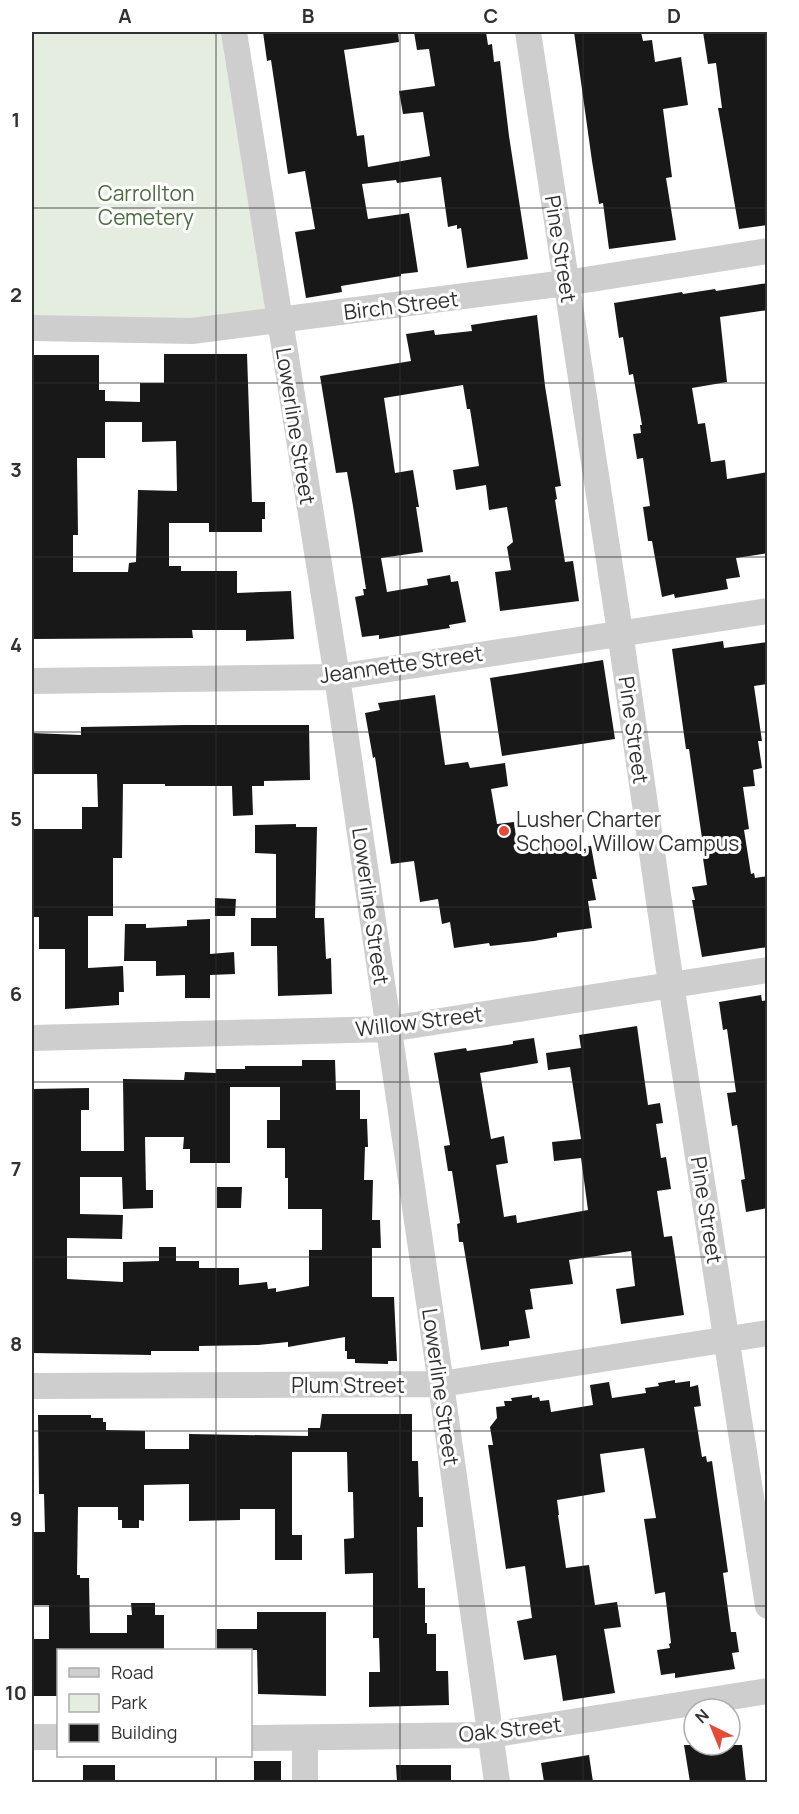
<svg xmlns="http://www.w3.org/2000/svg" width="799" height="1814" font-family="Manrope,sans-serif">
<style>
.green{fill:#e5ede0}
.building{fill:#181818;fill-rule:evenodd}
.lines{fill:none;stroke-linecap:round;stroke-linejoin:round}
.minor{stroke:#cecece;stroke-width:26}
.grid{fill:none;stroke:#313131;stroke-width:1.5;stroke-opacity:0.55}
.poi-dot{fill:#e24d39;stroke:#fff;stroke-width:2}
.labels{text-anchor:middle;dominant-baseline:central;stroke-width:6;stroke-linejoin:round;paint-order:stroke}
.park-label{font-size:21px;fill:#4b6d3f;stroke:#fff}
.street-label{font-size:21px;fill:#313131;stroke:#fff}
.poi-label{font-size:21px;fill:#313131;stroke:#fff;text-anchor:start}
.neatline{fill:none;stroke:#313131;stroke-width:2}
.grid-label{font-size:20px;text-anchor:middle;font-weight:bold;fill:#313131}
</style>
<rect width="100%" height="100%" fill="#fff"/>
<path class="green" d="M32,32h205l42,289 -247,3z"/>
<path class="building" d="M263,32h135l1,10 -55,8 13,86 7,-1 4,32 62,-11 -7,-44 -20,2 -4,-23 36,-5 -6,-37 -12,1 -3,-18h72l2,13 4,-1 2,18 6,-1 9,75 19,123 -61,9 -6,-40 -4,1v-4l-9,2 -7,-50 -44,6 -1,-3 -34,4 6,35 41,-6 9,59 -17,2v2l-60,10 1,6 -36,6 -11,-66 20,-3 -10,-58 -17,3 -17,-114 -4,1z
M574,32h67l2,9 9,-1 3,22 26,-5 7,48 -25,4 9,68 -6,1 10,62 -67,9 -6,-46 -4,1 -7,-43z
M703,32h65v193l-29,4 -21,-121h4l-6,-45 -8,1z
M768,283v27l-48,7 7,65 -35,6 6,36 7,-1 6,39 14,-2 2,19 41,-7v81l-32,5 4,19 -14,2 2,10 -53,9 -1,-4 -12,3 -10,-56h-4l-5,-34 7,-1 -7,-48 -6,1 -4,-25 8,-1 -1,-8h2l-9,-51 -4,1 -6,-38 -4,1 -5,-35 68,-11 1,2 32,-5 1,2z
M537,315l8,71 16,100 -6,1 2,12 -2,1 10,62 8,-1 6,40 -79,10 -5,-39 16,-2 -4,-23 6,-5 -6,-35 -18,3 -3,-25 -30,5 -3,-20 26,-4 -9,-57h-3l-4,-24 -79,13 11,75 18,-3 6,37h-3l7,45 -42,6 6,34 41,-7 -1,-6 23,-4 1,7 7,-1 8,41 -17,3 1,3 -71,11v-4l-17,2 -7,-40 9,-2 -1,-6h3l-13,-83 -6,-34 -11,1 -16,-97 91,-15 -5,-27 28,-4 1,5 37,-4 -1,-6z
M164,354h83l5,148h13v17h-3v13h-53v-9h-40v43h12v5h56v22l54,-2 3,48 -48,2v-11h-54l1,8 -161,1v-284h67v35h6v11l35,1v-19h24zM105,422h37v20l34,-1 1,50 -39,-1 -2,72 -7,1 -1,9h-55v-37h5l-1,-77h28z
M723,641l1,7 44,-6v42l-14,2 8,55h-4l4,27 -9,2 2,16 -12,1 6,42 -5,1 7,44 3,-1 1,5 13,-2v71l-66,10 -10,-57h3l-3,-13 15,-2 -6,-40h2l-14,-96h-3l-14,-100z
M603,660l12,79 -113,17 -12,-78z
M435,695l10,70 23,-3 2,6 35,-5 3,23 -17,3 6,35 17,-2 4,30 61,-10 1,5 11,-1 6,33h-5l4,21 -8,1 4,27 -35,5v4l-23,4 -44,5 -1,-3 -35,5 -4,-26 -8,2 -4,-25 -18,3 -6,-41 -23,3 -16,-107 -2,1 -8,-45 15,-3 -2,-7z
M185,725h124l1,55 -46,1v5h-12l1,29 -20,1 -1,-30h-67v-2h-42l-1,74h-9v58h-25v52l35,-2 1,26h-5v13l-54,4v-60h-26v-32h-7v-88h50v-22h16l-1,-33h-65v-41l49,2v-8z
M296,824v3h21l-2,91h9l2,41 5,-1 1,36 -54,2 -1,-50h-26v-28h25v-64l-21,-1v-28z
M215,898l21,1 -1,17h-20z
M210,919v35l24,-2 1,22 -25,1v23h-25v-23l-29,1v-15h-32l1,-37h21v4l41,-2v-6z
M761,995l1,6 6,-1v208l-22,4 -5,-32 4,-1 -8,-54 -5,1 -5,-33 9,-1 -9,-63 -4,1 -4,-28z
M637,1026l11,79 12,-2 3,20 -7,1 5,34 5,-1 5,32 -14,2 7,46 8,-1 12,79 -63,9 -5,-35 19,-3 -4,-35 -62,9 4,24 -43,5 3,20 -8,1 5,28 -21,3v5l-28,4 -18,-108h-4l-2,-18 3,-1 -8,-52h-4l-4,-25 6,-1 -16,-92 32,-5 1,3 46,-7v-3l21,-3 4,25 -58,10 11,66 13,-3 4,27 -12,2 8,52 12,-2 1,8 71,-13 -7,-52 -27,3 -2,-19 29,-3 -11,-72 -22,3 -2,-17 35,-5 -2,-13z
M302,1060h33l1,30h24v29h7l1,28h-3l-1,33h9l-1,40h8l1,28h-9v49h22l3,64h-9v3l-33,-1v-4h-8v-8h-2v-14l-57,10v-5l-30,3 -59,1v5h-48v4l-119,-2v-264l57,-1v22h-8v41h43l-1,-72 61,1 1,-8 31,1v-4h29v-3h57zM230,1087h50v33h-13v28h18v30h3v31h34v41h-13v36l-33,6v-4l-8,1 -1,-7 -28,3v-17h-40v-7h-23v-14h-17v14l-36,1v20l-56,-3v-41l55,1 1,-24 -43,-1v-37h42l1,32 30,-1v-18h-7l-1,-53h39l-1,12h7v14h40z
M217,1187h25l-1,21h-24z
M675,1380v3l15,-2v6l8,-2 3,21 -7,1 8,50 4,-1 1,6 5,-1 16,111 -5,1 8,59h5l3,20 -7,1 3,16 -60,9v-5l-14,2 -4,-25 13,-2 -1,-4 2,-1 -6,-51 -10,2 -6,-42 -5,-33 12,-1 -12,-70 -44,6 5,38 -48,8 2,15h-1l8,53 23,-3 6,40 22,-3 4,25 -17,2 11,64 -52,8 -7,-46 -32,5 -7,-39 15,-3 -7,-52 -19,3 -18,-124h5l-3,-18 7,-9 -1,-11 9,-1 -1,-5h8l-1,-3 21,-3v3l7,-1 1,4 9,-1 2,12 42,-7 -3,-20 19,-3 3,16 34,-5 -1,-5 14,-2 -1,-3z
M322,1414h90v47h6l1,36h4v30h-6l1,61h7v35h2v11h9v37h12l1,34 -80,2v-35h11l-1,-34h-6v-65l-28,1 -1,-35 10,-1 -1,-46h-5l-1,-40h-55v83h10v25h-27v-51h-35v11l-51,1v-37l-45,1v36l-5,-1v8h-17v-8h-4v-13h-40l-1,68h3v3h9l1,55h37v-18h5l-1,-12h24v12h9v35h-106v46h-26v-57h17v-34h-17v-73h13l-1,-38h-5l-1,-79h53v3h12v4h3v8l39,1v18h44v-15l119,2v-8h12z
M257,1612h69v84l-68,-2 -1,-44h-40v-21h40z
M684,1745h58l4,37h-56z
M589,1755l4,27h-49l-3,-19z
M254,1761h27v21h-27z
M83,1765h32v17h-32z
M396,1765h55v17h-54z"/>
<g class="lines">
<path class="minor" d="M234,32l103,645 104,707 56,398
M528,32l92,600 51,352 97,622
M32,328l160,3 374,-48 202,-32
M32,681l305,-4 431,-66
M32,1038l357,-9 379,-59
M32,1386l409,-2 327,-51
M32,1737h26
M250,1738l240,-3 278,-44
M305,1782v-44"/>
</g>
<path class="grid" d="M216,32v1618M400,32v1750M583,32v1750M32,208h736M32,383h736M32,557h736M32,732h736M32,907h736M32,1082h736M32,1257h736M32,1431h736M32,1606h736M216,1756v26"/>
<circle class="poi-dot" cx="504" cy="831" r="6"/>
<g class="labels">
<g class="park-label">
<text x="146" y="193">Carrollton<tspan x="146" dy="24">Cemetery</tspan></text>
</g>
<g class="street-label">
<text transform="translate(561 249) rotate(81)">Pine Street</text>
<text transform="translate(401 305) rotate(-7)">Birch Street</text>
<text transform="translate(296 426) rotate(81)">Lowerline Street</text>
<text transform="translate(401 664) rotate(-8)">Jeannette Street</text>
<text transform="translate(634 730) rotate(82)">Pine Street</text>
<text transform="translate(371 906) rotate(82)">Lowerline Street</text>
<text transform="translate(419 1021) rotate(-7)">Willow Street</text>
<text transform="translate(707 1210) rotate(81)">Pine Street</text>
<text x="348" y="1385">Plum Street</text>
<text transform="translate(441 1387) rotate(82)">Lowerline Street</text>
<text transform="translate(510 1729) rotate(-6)">Oak Street</text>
</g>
<g class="poi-label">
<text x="516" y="819">Lusher Charter<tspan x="516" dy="24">School, Willow Campus</tspan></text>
</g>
</g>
<rect width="799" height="1814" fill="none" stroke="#ffffff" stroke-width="66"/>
<rect x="57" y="1649" width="195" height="108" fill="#ffffff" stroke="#adadad" stroke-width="1.5"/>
<rect x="69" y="1668" width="30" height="9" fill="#cecece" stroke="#adadad" stroke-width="1.5"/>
<text x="111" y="1679" font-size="18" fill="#313131">Road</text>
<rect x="69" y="1694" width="30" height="18" fill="#e5ede0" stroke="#adadad" stroke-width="1.5"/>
<text x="111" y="1709" font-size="18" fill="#313131">Park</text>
<rect x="69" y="1724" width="30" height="18" fill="#181818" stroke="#adadad" stroke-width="1.5"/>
<text x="111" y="1739" font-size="18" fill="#313131">Building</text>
<g transform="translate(712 1727) rotate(317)"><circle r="28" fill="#ffffff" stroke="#adadad" stroke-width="1.5"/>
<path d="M0-4.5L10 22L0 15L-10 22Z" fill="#e24d39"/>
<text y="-9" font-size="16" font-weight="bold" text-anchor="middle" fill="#313131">N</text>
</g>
<rect x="33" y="33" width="733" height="1748" class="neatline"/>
<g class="grid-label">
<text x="125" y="23">A</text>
<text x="308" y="23">B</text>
<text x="491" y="23">C</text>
<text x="674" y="23">D</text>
<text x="16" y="127">1</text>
<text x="16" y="302">2</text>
<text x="16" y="477">3</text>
<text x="16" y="652">4</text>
<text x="16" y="826">5</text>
<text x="16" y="1001">6</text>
<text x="16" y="1176">7</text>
<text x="16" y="1351">8</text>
<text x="16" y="1526">9</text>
<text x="16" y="1700">10</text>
</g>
</svg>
